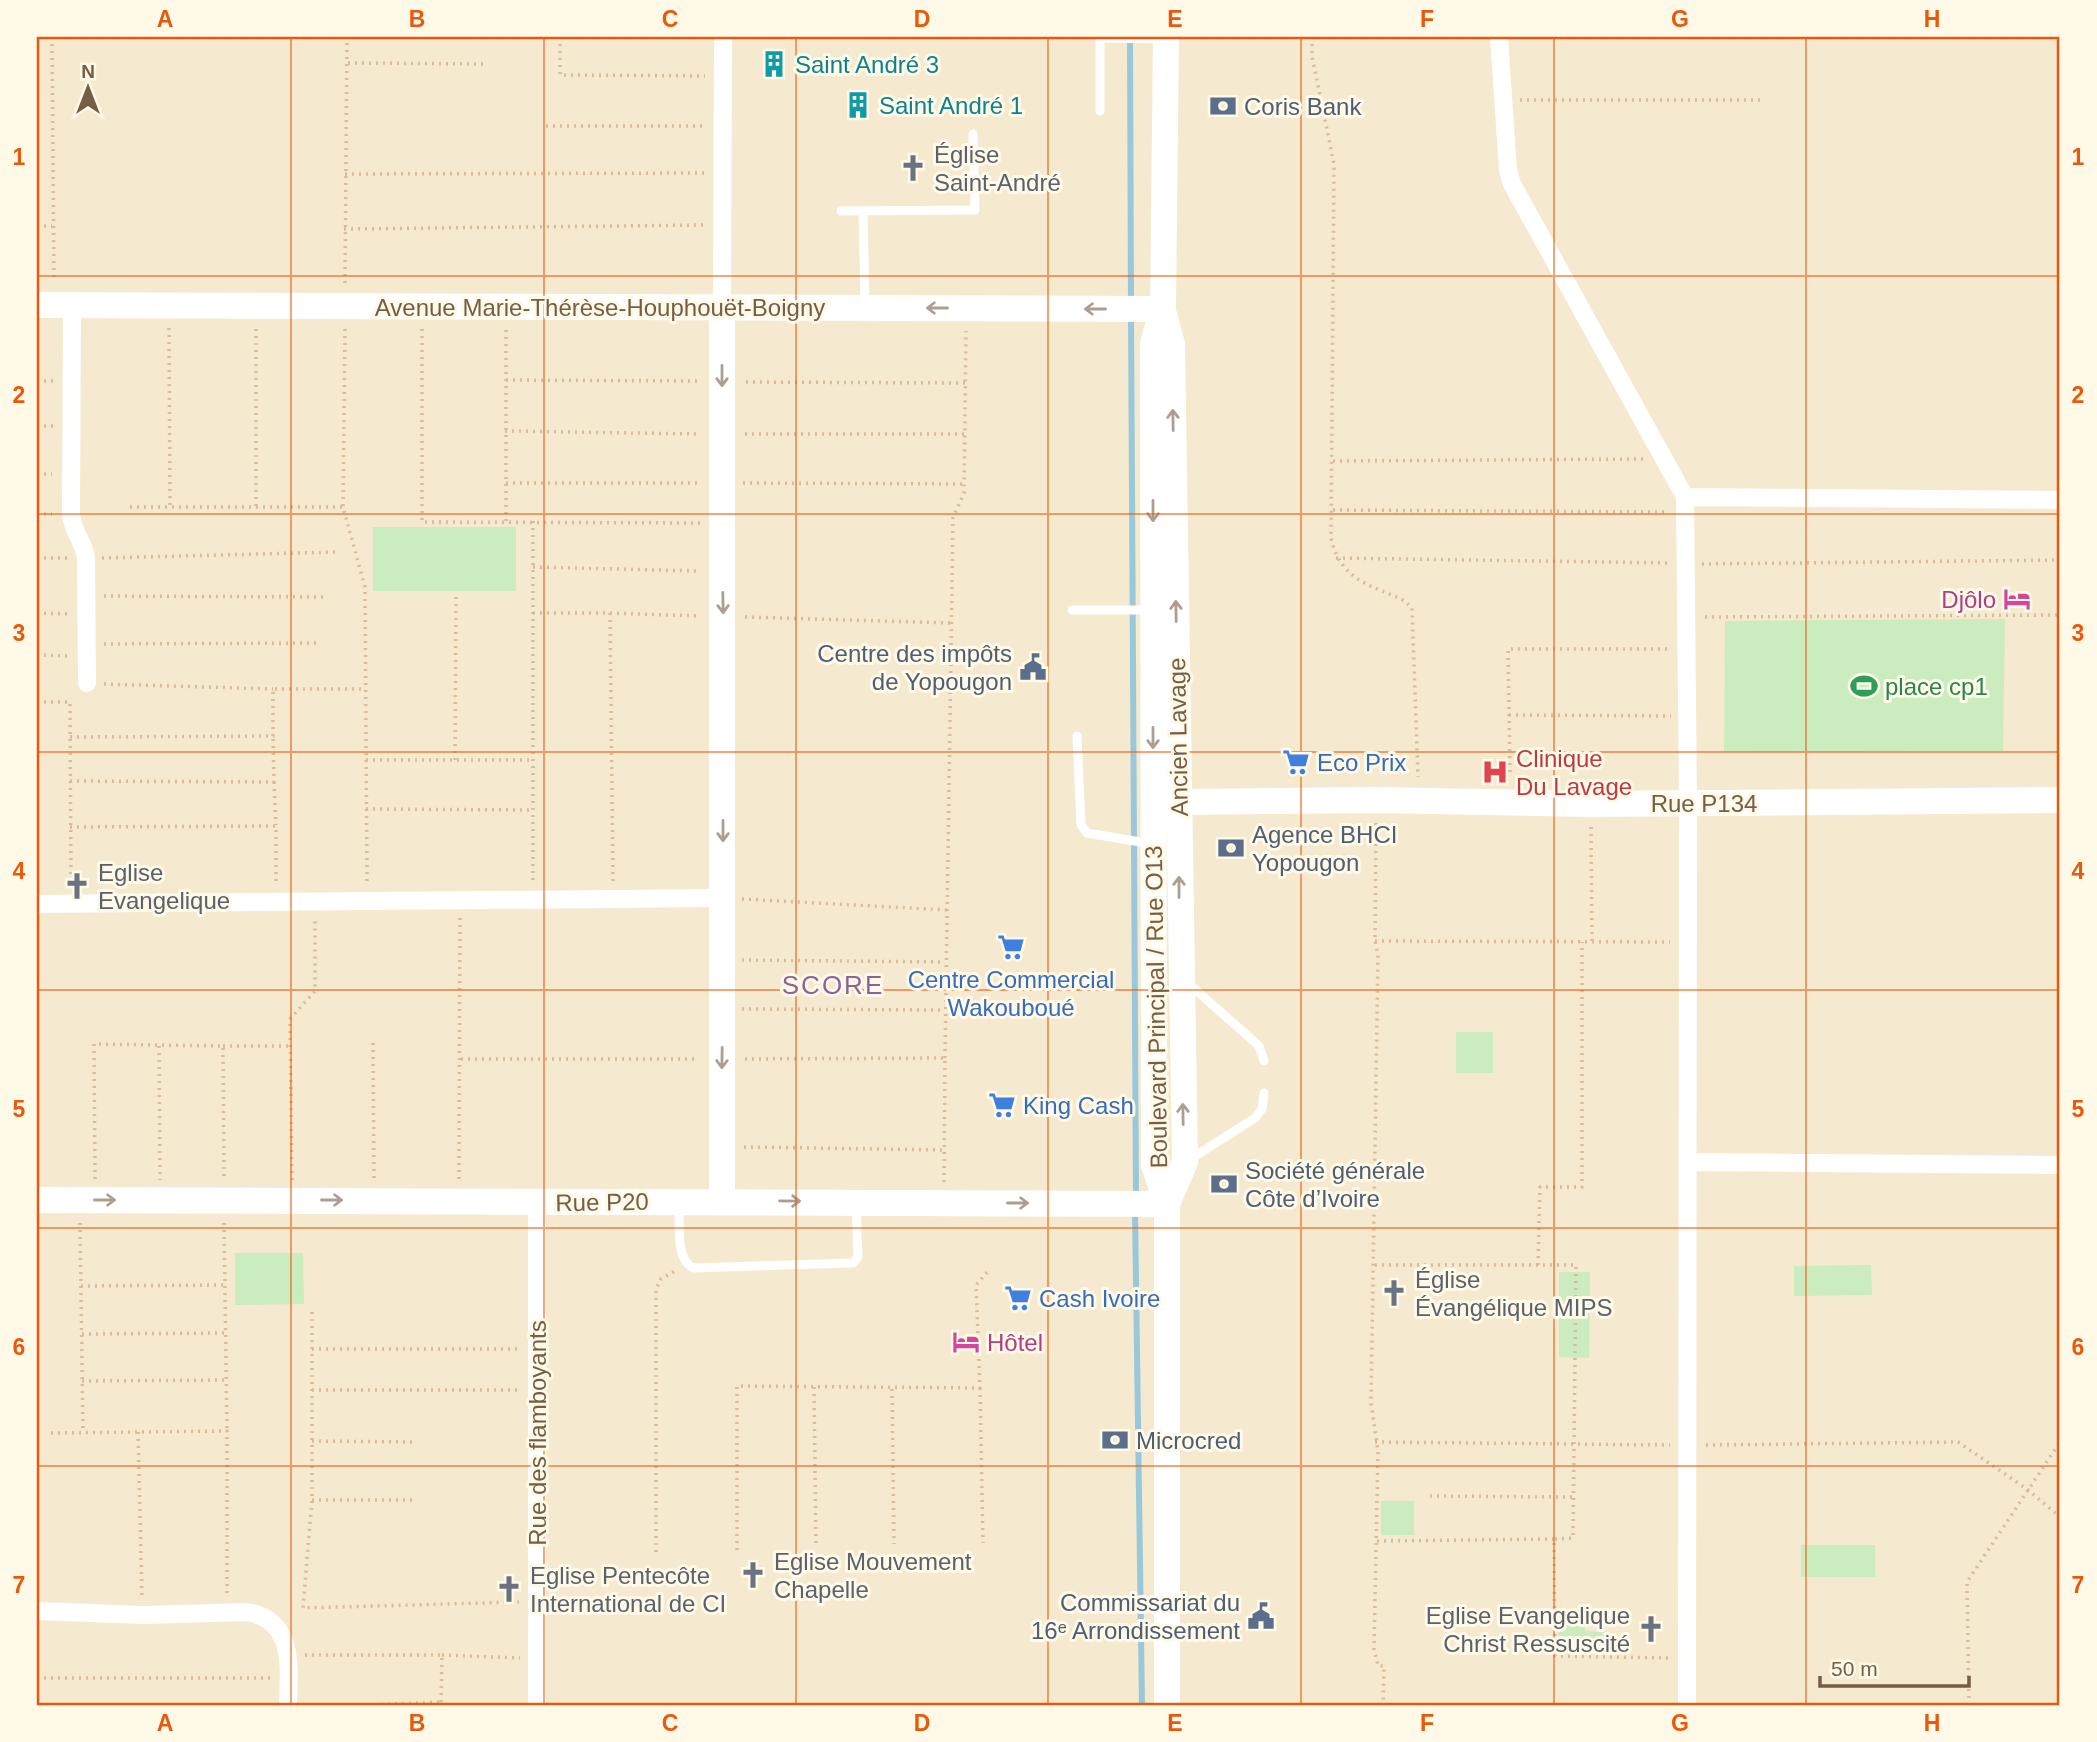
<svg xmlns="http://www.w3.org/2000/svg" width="2097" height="1742" font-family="Helvetica,sans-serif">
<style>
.residential{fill:#f5e9cf}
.green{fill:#cbecbf}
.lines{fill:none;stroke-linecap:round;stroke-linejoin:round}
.stream{stroke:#9ac8da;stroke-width:6}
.path{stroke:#d9bb9a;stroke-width:3.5;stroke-dasharray:2 5;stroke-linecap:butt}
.lane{stroke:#fff;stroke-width:9}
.street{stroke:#fff;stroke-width:18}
.secondary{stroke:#fff;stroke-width:26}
.oneway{stroke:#ad9e90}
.grid{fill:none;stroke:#e8590c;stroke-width:2;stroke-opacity:0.55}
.labels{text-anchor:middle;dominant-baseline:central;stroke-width:6;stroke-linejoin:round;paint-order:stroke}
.culture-label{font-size:24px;fill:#0d838f;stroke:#fff9e8;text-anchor:start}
.service-label{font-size:24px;fill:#4e5e75;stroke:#fff9e8;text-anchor:start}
.worship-label{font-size:24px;fill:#5b616d;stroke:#fff9e8;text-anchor:start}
.street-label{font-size:24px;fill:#765e46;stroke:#fff9e8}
.hotel-label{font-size:24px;fill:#b23c85;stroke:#fff9e8;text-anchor:end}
.leisure-label{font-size:24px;fill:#27864d;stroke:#fff9e8;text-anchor:start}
.health-label{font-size:24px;fill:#be3a42;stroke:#fff9e8;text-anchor:start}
.shop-label{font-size:24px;fill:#366cbe;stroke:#fff9e8;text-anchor:start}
.neighbourhood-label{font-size:26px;letter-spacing:2px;fill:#8f619a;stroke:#fff9e8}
.neatline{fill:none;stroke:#e8590c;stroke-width:2.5}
.grid-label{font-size:23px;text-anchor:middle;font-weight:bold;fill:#e8590c}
</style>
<rect width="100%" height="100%" fill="#fdf6e1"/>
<path class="residential" d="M37,37h2023v1668h-2023z"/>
<path class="green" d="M373,527h143v64h-143z
M2005,619l-2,132 -279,1 1,-131z
M1456,1032h37v41h-37z
M235,1253h68l1,51 -69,1z
M1871,1265l1,30 -78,1v-30z
M1559,1272h31l-1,86 -30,-1z
M1381,1501h33v34h-33z
M1801,1545h74v32h-74z
M1559,1621h25l1,10 29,2 2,19 -54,-2 -4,-12z"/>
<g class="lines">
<path class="stream" d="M1130,37l1,267
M1131,315l5,882
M1135,1211l7,494"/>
<path class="path" d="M52,37l2,245
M560,37v38l145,1
M1312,37v19l22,108 -3,374c10,43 38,46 74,63l7,7 6,169
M348,63l138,1
M1520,100h240
M546,126h160
M345,174l361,-1
M37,226h15
M344,229l362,-4
M345,283l2,-246
M169,328l1,178
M256,329v178
M345,329l-2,178 22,80 2,295
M422,329v193l279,1
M506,380l193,1
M37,381h19
M746,382l219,1
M37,426h19
M505,431l194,3
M745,434h220
M1333,461l310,-2
M37,474h15
M506,483h194
M743,483l222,1
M130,507h213
M1333,510l334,2
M37,514h15
M506,521v-191
M533,521v363
M37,558h33
M102,558l236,-6
M1336,558l334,5
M1702,564l358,-4
M533,567l165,4
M104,596l220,1
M37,613l33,1
M533,613h77l3,268
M610,613l89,3
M745,617l206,6
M1705,617l355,-2
M104,644l217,-1
M37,655l33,1
M104,684l169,5
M37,702h33l1,186
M1509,715l162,1
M70,737l203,-1v-47h93
M366,760h166
M455,760l1,-166
M1510,772l-2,-123h162
M70,781l204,1 -1,-46
M274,782l2,43
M366,809l166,1
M1376,823l-1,118 3,13 -7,449 7,48 -4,198 4,17h6l-1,39
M70,827l206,-1v58
M1591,827l1,115
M742,899l205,11
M1375,941l295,1
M742,960l202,2
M742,1009l201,1
M373,1043l1,138
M159,1046l1,134
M223,1046h67
M945,1058l8,-540 11,-25 2,-162
M461,1059h237
M745,1059l200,-1 -1,125
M744,1147l201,3
M95,1179l-1,-135 129,2 1,131
M459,1179l1,-262
M292,1180l-2,-161 25,-28v-70
M80,1223l3,209
M224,1223l3,208
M1375,1265h201l-3,273 -19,1 1,117 113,2
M1538,1265l2,-78h42v-245
M81,1286l144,-1
M312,1312v188l-9,108 216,-6
M82,1334l143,-1
M312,1349h208
M82,1381l144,-1
M814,1387l2,159
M980,1388l3,155
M892,1389l2,155
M312,1390h208
M138,1432l4,166
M51,1433l176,-2v162
M312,1441l103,1
M1375,1442l295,3
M1706,1445l252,-3 69,47 33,28
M1430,1496l144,1
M312,1500h101
M1377,1541l177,-2
M737,1550v-164l243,2 -4,-103 14,-16
M656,1552v-263l5,-10 16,-9
M305,1655h137l-1,50
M442,1655l78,3
M37,1678h236
M367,1705l74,-3
M1969,1705l-2,-123 93,-140"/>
<path class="lane" d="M1100,37v74
M1100,38l65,1
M841,211l134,-1 -2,-76
M863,211l2,95
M1072,610h80
M1077,736l4,89 6,8 65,11
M1188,983l71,63 5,15
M1189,1160l66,-42 7,-9 2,-16
M679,1205c1,18 -4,56 15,63l159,-5 5,-6 -2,-53"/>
<path class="street" d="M1499,37l9,133 4,14 173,313 3,306 -1,902
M72,305l-1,210c2,17 13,27 15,43l1,125
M722,308l1,-271
M1685,497l375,3
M37,904l686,-6
M1688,1162l372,3
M537,1203v502
M37,1611l106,4 105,-3c47,9 41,55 40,93"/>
<path class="secondary" d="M1166,37l-3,272 -10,34 1,822 13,39v501
M37,305l1126,4
M722,308v893
M1163,311l9,33 13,818 -18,42
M1179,802l197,-2 214,4 470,-4
M37,1200l1130,4"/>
</g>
<defs><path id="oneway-shaft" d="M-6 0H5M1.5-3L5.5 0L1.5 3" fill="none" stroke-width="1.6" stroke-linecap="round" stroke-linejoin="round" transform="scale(1.75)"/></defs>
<g class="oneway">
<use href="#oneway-shaft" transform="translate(937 308) rotate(-180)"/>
<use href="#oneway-shaft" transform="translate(1095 309) rotate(-180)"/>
<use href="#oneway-shaft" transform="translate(722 376) rotate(90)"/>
<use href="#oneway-shaft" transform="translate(1173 420) rotate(-91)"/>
<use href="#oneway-shaft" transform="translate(1153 511) rotate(90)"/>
<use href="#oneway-shaft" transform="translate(723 603) rotate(89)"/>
<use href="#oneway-shaft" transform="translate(1176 611) rotate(-91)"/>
<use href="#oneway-shaft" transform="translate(1153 738) rotate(90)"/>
<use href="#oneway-shaft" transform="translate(723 831) rotate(90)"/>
<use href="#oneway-shaft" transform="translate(1179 887) rotate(-90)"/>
<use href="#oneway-shaft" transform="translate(722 1058) rotate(91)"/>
<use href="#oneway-shaft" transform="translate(1183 1114) rotate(-91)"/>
<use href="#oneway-shaft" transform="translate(105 1200)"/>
<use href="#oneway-shaft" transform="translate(332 1200)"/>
<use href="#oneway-shaft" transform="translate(790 1201) rotate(1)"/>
<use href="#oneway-shaft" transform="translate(1018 1203)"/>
</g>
<path class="grid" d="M291,37v1668M544,37v1668M796,37v1668M1048,37v1668M1301,37v1668M1554,37v1668M1806,37v1668M37,276h2023M37,514h2023M37,752h2023M37,990h2023M37,1228h2023M37,1466h2023"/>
<defs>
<symbol id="building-bare" viewBox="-9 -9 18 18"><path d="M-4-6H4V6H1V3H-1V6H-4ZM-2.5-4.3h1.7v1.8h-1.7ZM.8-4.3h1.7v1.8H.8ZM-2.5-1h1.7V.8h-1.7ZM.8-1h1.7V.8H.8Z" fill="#0f9aa8" stroke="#fff9e8" stroke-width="2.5" paint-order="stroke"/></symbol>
<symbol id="bank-bare" viewBox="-9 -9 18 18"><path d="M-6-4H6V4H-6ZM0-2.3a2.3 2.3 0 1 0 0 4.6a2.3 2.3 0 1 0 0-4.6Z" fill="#5c6f8a" stroke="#fff9e8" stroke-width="2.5" paint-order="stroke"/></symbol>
<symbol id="church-bare" viewBox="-9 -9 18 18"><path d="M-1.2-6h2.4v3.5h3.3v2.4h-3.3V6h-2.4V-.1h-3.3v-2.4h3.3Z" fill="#6b7280" stroke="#fff9e8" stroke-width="2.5" paint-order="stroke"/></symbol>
<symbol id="hotel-bare" viewBox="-9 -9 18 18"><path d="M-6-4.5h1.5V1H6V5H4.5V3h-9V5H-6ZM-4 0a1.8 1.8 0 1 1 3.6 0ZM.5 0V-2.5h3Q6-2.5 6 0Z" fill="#d1479c" stroke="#fff9e8" stroke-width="2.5" paint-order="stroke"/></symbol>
<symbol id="civic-bare" viewBox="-9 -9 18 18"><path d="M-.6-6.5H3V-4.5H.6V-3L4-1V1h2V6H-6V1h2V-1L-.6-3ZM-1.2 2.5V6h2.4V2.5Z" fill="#5c6f8a" stroke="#fff9e8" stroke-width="2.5" paint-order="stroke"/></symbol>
<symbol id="stadium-bare" viewBox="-9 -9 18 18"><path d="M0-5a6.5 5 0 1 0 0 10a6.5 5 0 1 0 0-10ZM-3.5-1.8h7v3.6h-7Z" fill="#2e9e5b" stroke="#fff9e8" stroke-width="2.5" paint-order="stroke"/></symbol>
<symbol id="supermarket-bare" viewBox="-9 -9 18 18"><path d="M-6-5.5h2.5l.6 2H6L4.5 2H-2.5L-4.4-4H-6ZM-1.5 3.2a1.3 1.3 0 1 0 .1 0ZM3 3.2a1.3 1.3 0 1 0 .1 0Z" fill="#3f7fe0" stroke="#fff9e8" stroke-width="2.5" paint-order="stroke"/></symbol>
<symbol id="hospital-bare" viewBox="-9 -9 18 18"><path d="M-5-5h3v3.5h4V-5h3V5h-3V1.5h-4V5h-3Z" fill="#e0444e" stroke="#fff9e8" stroke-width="2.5" paint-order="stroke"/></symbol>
</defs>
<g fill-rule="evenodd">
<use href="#building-bare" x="755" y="45" width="38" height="38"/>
<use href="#building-bare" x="839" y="86" width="38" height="38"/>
<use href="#bank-bare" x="1204" y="87" width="38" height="38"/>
<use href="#church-bare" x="894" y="149" width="38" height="38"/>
<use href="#hotel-bare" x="1998" y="580" width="38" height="38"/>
<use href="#civic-bare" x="1014" y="648" width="38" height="38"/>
<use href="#stadium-bare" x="1845" y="667" width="38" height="38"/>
<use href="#supermarket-bare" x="1277" y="743" width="38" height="38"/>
<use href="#hospital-bare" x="1476" y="753" width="38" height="38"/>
<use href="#bank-bare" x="1212" y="829" width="38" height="38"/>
<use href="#church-bare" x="58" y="867" width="38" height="38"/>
<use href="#supermarket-bare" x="992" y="928" width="38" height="38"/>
<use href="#supermarket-bare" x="983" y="1086" width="38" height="38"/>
<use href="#bank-bare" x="1205" y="1165" width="38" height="38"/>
<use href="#church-bare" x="1375" y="1274" width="38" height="38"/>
<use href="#supermarket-bare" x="999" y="1279" width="38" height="38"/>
<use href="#hotel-bare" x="947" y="1323" width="38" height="38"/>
<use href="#bank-bare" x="1096" y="1421" width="38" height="38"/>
<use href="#church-bare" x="734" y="1556" width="38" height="38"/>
<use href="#church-bare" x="490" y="1570" width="38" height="38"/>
<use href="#civic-bare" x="1242" y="1597" width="38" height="38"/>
<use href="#church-bare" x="1632" y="1610" width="38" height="38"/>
</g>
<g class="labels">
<g class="culture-label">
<text x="795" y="64">Saint André 3</text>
<text x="879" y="105">Saint André 1</text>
</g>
<g class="service-label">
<text x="1244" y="106">Coris Bank</text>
<text x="1012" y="653" text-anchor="end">Centre des impôts<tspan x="1012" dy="28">de Yopougon</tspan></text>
<text x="1252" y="834">Agence BHCI<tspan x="1252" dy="28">Yopougon</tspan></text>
<text x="1245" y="1170">Société générale<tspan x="1245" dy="28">Côte d’Ivoire</tspan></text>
<text x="1136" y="1440">Microcred</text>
<text x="1240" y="1602" text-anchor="end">Commissariat du<tspan x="1240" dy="28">16ᵉ Arrondissement</tspan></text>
</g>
<g class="worship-label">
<text x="934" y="154">Église<tspan x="934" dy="28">Saint-André</tspan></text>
<text x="98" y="872">Eglise<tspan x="98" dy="28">Evangelique</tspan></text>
<text x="1415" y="1279">Église<tspan x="1415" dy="28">Évangélique MIPS</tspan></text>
<text x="774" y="1561">Eglise Mouvement<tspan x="774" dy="28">Chapelle</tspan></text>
<text x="530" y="1575">Eglise Pentecôte<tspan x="530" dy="28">International de CI</tspan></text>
<text x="1630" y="1615" text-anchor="end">Eglise Evangelique<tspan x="1630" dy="28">Christ Ressuscité</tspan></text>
</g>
<g class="street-label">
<text x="600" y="307">Avenue Marie-Thérèse-Houphouët-Boigny</text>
<text transform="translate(1178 737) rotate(-91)">Ancien Lavage</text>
<text x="1704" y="803">Rue P134</text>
<text transform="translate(1156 1007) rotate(-91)">Boulevard Principal / Rue O13</text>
<text transform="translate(602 1202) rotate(-1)">Rue P20</text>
<text transform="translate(537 1433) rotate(-90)">Rue des flamboyants</text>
</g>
<g class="hotel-label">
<text x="1996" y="599">Djôlo</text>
<text x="987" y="1342" text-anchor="start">Hôtel</text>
</g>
<g class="leisure-label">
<text x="1885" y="686">place cp1</text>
</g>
<g class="health-label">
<text x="1516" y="758">Clinique<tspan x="1516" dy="28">Du Lavage</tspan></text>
</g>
<g class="shop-label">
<text x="1317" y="762">Eco Prix</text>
<text x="1011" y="979" text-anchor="middle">Centre Commercial<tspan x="1011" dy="28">Wakouboué</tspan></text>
<text x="1023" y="1105">King Cash</text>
<text x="1039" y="1298">Cash Ivoire</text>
</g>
<g class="neighbourhood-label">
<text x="833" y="985">SCORE</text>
</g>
</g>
<rect width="2097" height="1742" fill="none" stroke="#fff9e8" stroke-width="77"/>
<g transform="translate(88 88)" stroke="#fff9e8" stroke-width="5" paint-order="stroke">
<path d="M0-5L12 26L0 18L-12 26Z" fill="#765e46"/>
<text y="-10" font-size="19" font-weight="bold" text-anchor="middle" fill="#765e46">N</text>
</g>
<path d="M1820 1676v10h149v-10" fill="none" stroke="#765e46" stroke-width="3.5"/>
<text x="1831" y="1676" font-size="21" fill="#765e46" stroke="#fff9e8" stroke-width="5" paint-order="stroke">50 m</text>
<rect x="38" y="38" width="2020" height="1666" class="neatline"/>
<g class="grid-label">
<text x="165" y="27">A</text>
<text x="417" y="27">B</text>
<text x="670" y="27">C</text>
<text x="922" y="27">D</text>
<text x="1175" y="27">E</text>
<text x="1427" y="27">F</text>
<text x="1680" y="27">G</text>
<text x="1932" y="27">H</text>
<text x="19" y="165">1</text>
<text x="2078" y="165">1</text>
<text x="19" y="403">2</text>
<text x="2078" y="403">2</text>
<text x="19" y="641">3</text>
<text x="2078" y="641">3</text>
<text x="19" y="879">4</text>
<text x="2078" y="879">4</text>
<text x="19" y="1117">5</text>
<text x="2078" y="1117">5</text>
<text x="19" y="1355">6</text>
<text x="2078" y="1355">6</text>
<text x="19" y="1593">7</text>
<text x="2078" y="1593">7</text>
<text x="165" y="1731">A</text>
<text x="417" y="1731">B</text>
<text x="670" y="1731">C</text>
<text x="922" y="1731">D</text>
<text x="1175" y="1731">E</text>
<text x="1427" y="1731">F</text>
<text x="1680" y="1731">G</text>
<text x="1932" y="1731">H</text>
</g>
</svg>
